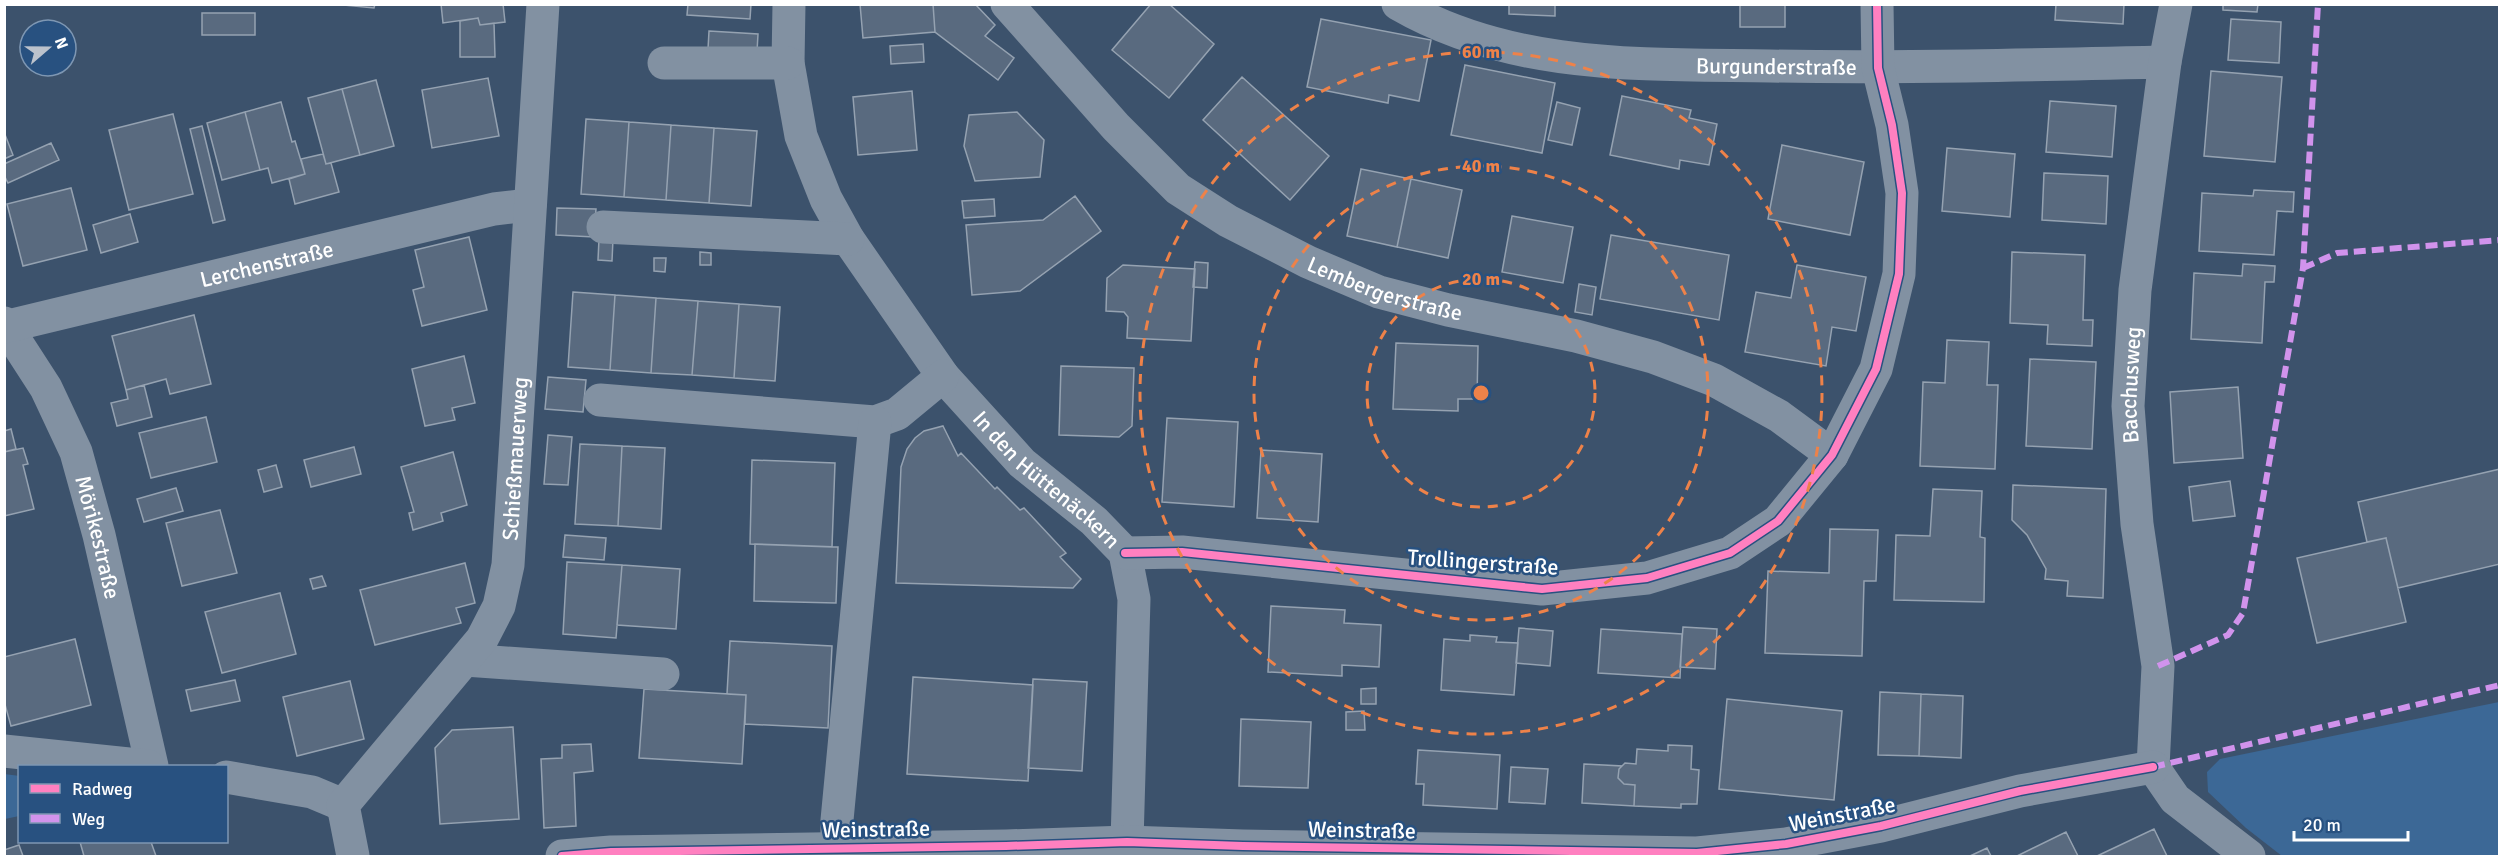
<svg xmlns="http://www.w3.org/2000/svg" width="2504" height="861" font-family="Signika,sans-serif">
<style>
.green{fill:#3c6896}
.building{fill:#596a7f;stroke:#95a2b1;stroke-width:1.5}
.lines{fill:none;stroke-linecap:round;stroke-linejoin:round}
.minor{stroke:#8291a2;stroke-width:33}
.quiet{stroke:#d193ec;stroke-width:6;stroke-dasharray:12 6;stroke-linecap:butt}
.cycleway-casing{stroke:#285180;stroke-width:11}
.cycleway{stroke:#ff80c0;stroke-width:8}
.ring{fill:none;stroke:#ee8249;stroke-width:3;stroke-dasharray:10 8}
.labels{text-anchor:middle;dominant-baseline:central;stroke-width:5;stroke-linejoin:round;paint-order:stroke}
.street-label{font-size:22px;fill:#fff;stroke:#285180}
.centre{fill:#ee8249;stroke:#285180;stroke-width:3}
.ring-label{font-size:18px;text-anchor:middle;font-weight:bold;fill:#ee8249;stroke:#285180;stroke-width:5;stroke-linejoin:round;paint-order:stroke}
</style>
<rect width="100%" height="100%" fill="#3c526c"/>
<path class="green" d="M2499,702v154h-217l-36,-28 -38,-36 -1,-20 13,-13z
M4,774l16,2 -1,40 -14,3z"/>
<path class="building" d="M333,4h42l-1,4z
M441,4h62l2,18 -25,3 -2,-7 -35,5z
M688,4h63l-1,15 -63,-4z
M860,4h73l2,28 -72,6z
M933,4h42l20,21 -10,11 29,22 -16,22 -63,-48z
M1151,4h18l45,40 -45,54 -57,-48z
M1509,4h46v12l-46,-2z
M1740,4h45v23h-45z
M2056,4h68l-1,20 -68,-4z
M2223,4h35l-1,8 -34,-2z
M202,13h53v22h-53z
M478,18l2,7 14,-2 1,34h-35v-36z
M1321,19l110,21 -12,61 -30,-6 -1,8 -81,-16z
M2231,19l50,3 -2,41 -51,-3z
M709,31l49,3 -1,18 -49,-3z
M923,44l1,18 -33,2 -1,-18z
M1465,65l90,18 -13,70 -91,-18z
M2211,71l71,6 -7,85 -71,-6z
M1242,77l87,79 -39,44 -87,-80z
M488,78l11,58 -67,12 -10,-58z
M376,80l18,66 -34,9 -18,-66z
M342,89l18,66 -34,9 -18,-66z
M912,91l5,59 -59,5 -5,-58z
M1622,96l69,14 -2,8 28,6 -8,41 -29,-5 -1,9 -69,-14z
M2050,101l66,5 -4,51 -66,-5z
M281,102l11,40 3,-1 10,33 -33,9 -4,-15 -8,2 -15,-58z
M1557,102l23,6 -8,37 -24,-5z
M245,112l15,58 -38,10 -15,-57z
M1017,112l27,28 -4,37 -65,4 -11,-35 5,-31z
M173,114l20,80 -64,16 -20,-80z
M586,119l43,3 -5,75 -43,-3z
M629,122l42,3 -5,75 -42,-3z
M671,125l43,3 -5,75 -43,-3z
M202,126l23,94 -12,3 -23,-94z
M714,128l43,3 -6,75 -42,-3z
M4,132l9,23 -9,4z
M51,143l8,17 -51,23 -4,-8v-11z
M1782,145l82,17 -14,73 -82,-16z
M1947,148l68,6 -5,63 -68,-6z
M323,154l3,10 5,-1 8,29 -44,12 -6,-25 16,-5 -4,-15z
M1361,169l50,10 -14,68 -50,-11z
M2044,173l64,3 -2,48 -64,-4z
M1411,179l51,11 -14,68 -51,-11z
M71,188l16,62 -64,16 -16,-62z
M2254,190l40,2 -1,20 -16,-1 -3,44 -75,-4 3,-58 51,3z
M1075,196l26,35 -81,60 -48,4 -6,-70 77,-5z
M994,199l1,17 -31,2 -2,-17z
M557,208l39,1 -2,28 -38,-2z
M130,214l8,28 -37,11 -8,-28z
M1512,216l61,11 -10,56 -61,-11z
M1611,235l118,20 -10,65 -119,-21z
M469,237l18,73 -65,16 -9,-36 11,-3 -9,-37z
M599,239h14l-1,22 -14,-1z
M700,252l11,1v12h-11z
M2012,252l73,3 -2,65h10l-1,26 -45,-2 1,-19 -38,-2z
M654,258h12l-1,14 -11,-1z
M1195,262l13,1 -1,25 -14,-1z
M2243,264l32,2 -1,16h-9l-3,61 -71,-4 3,-66 48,3z
M1123,265l72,4 -4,72 -64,-3 1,-21 -4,-5 -18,-1 1,-33z
M1797,265l69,12 -10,54 -24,-4 -6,39 -81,-14 11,-60 35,6z
M1579,284l17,3 -4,28 -17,-3z
M573,292l42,3 -5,75 -42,-3z
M615,295l41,3 -5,75 -41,-3z
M656,298l42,3 -6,74 -41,-2z
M698,301l41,3 -5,74 -42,-3z
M739,304l41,3 -5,74 -41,-3z
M194,315l17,69 -41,10 -4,-15 -40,11 -14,-54z
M1947,340l42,2 -2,43h11l-3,84 -75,-3 3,-84 22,1z
M1396,343l82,3 -1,53h-19v12l-65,-2z
M464,356l11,47 -23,5 3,12 -30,6 -13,-57z
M2030,359l66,3 -4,87 -66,-3z
M1061,366l73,2 -2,58 -13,11 -60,-2z
M548,377l38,3 -3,32 -38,-3z
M144,385l8,32 -35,9 -6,-23 17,-4 -2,-9z
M2238,387l5,71 -69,5 -4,-71z
M206,417l11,45 -66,16 -12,-45z
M1167,418l71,4 -4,85 -72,-5z
M943,426l15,30 3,-3 34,36 2,-2 23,23 4,-2 42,45 -6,4 21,22 -8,9 -177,-5 5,-116 6,-18 8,-11 9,-7z
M11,429l5,20 -12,3v-21z
M548,435l24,2 -4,48 -24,-1z
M580,444l42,2 -4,80 -43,-2z
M622,446l43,2 -4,81 -43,-3z
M354,447l7,27 -50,13 -7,-27z
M23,448l5,16 -5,1 11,44 -30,7v-64z
M1261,450l61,4 -4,68 -61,-4z
M453,452l14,53 -26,8 2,8 -30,9 -4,-17 5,-1 -13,-45z
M752,460l83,3 -3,84 -82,-3z
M276,465l6,22 -18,5 -6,-22z
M2500,469v95l-102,24 -12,-50 -19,4 -9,-40z
M2230,481l5,35 -42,5 -4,-34z
M2013,485l93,4 -3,109 -36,-2 1,-15 -23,-2 1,-10 -19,-34 -15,-15z
M176,488l7,23 -39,11 -7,-23z
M1933,489l49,2 -2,46 5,1 -1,64 -90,-2 2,-65 34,1z
M220,510l17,63 -55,13 -16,-63z
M1830,529l48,1 -2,51h-12l-2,75 -97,-3 3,-82 61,2z
M565,535l41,3 -2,22 -41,-3z
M2386,538l20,84 -89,21 -20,-85z
M755,544l83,3 -2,56 -82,-2z
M567,562l55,3 -6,73 -53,-4z
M465,563l10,40 -19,5 5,15 -86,22 -15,-55z
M622,565l58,4 -4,60 -59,-4z
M322,576l4,10 -13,3 -3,-10z
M280,593l16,61 -74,19 -17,-61z
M1271,606l74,4 -1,13 37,2 -2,42 -37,-2v11l-74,-4z
M1683,627l34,2 -2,40 -35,-2z
M1519,628l34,3 -3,35 -34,-3z
M1601,629l81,5 -2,44 -82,-5z
M1470,635l27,2 -1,5 22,1 -4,52 -73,-5 3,-51 26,2z
M75,639l16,66 -80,21 -7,-25v-44z
M730,641l102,5 -4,82 -83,-4 1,-29 -19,-1z
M913,677l120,8 -5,96 -121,-7z
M1033,679l54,3 -5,89 -54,-3z
M235,680l5,21 -49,10 -5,-21z
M350,681l14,58 -67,17 -14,-59z
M1376,688v16h-15v-15z
M644,689l102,6 -4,69 -103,-6z
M1880,692l41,2 -2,62 -41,-1z
M1921,694l42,2 -2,62 -42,-2z
M1727,699l115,12 -8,89 -115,-11z
M1364,711l1,19h-19v-18z
M1241,719l70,3 -3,66 -69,-2z
M513,727l6,92 -79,5 -5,-76 17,-18z
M591,744l2,27 -19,2 2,53 -32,2 -3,-69 21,-1v-13z
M1668,745l24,1 -1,23 8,1 -2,34h-16v4l-47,-2 1,-21 -11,-1 -6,-6 1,-9 6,-6 11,1 1,-15 31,2z
M1418,750l82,5 -3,54 -74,-4 1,-21h-8z
M1584,764l38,2 -3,3 -1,9 6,6 11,1 -1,21 -52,-3z
M1511,767l37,2 -3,35 -36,-2z
M2154,829l13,27h-70z
M2066,832l12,24h-61z
M80,842h71l5,14h-72z
M19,845l4,11h-19v-6z
M1987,848l4,8h-21z"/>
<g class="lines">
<g class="minor">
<path id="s1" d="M789,4l-1,59 13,73 25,63 22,40 95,137 79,87 72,58 31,32 9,46 -7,243"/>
<path id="s2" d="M1007,4l109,123 62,62 50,32 80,41 71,30 69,18 128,26 77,21 61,23 65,36 53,39"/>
<path id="s3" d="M1398,4c114,66 245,60 372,62 132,2 263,-1 395,-4"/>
<path d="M664,63h124"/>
<path d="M603,227l245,12"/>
<path id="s4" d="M4,323l42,65 30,64 23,83 53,231"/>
<path id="s5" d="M4,327l490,-118 36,-4"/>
<path d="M600,400l275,22 22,-8 46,-38"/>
<path d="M1125,553l57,-1 360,37 105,-11 83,-25 48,-32 54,-66 44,-86 23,-95 3,-81 -10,-68 -14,-57 -1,-64"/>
<path d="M465,660l198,14"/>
<path d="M4,751l144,15"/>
<path id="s6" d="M2153,767l5,-101 -21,-142 -9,-118 7,-116 30,-228 11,-58"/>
<path d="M2153,767l22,32 74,57"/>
<path d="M226,777l86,15 31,13"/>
<path d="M837,847v-27l38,-398"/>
<path id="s7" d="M353,856l-10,-51 139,-166 17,-33 9,-41 35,-561"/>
<path d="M562,856l49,-4 395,-6 121,-4 116,4 454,7 89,-9 95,-18 139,-35 133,-24"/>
</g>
<path class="quiet" d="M2303,268l34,-15 163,-13
M2158,666l70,-31 15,-22 60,-345 15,-264
M2153,767l347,-82"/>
<defs>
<path id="cycleway" d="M1125,553l57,-1 360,37 105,-11 83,-25 48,-32 54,-66 44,-86 23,-95 3,-81 -10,-68 -14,-57 -1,-64
M562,856l49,-4 395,-6 121,-4 116,4 454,7 89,-9 95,-18 139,-35 133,-24"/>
</defs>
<use href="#cycleway" class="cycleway-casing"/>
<use href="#cycleway" class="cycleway"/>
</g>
<g class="ring">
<circle cx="1481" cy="393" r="114"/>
<circle cx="1481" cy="393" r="227"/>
<circle cx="1481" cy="393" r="341"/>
</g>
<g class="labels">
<g class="street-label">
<text stroke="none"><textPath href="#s3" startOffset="388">Burgunderstraße</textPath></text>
<text stroke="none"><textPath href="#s5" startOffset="270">Lerchenstraße</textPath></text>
<text stroke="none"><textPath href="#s2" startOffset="483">Lembergerstraße</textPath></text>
<text stroke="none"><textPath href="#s6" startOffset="384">Bacchusweg</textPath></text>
<text stroke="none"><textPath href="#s7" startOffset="454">Schießmauerweg</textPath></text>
<text stroke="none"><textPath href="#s1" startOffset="560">In den Hüttenäckern</textPath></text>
<text stroke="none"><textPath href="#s4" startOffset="236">Mörikestraße</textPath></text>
<text transform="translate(1483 562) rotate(4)">Trollingerstraße</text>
<text transform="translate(1842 814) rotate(-11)">Weinstraße</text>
<text transform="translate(876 829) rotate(-1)">Weinstraße</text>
<text transform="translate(1362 830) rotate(1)">Weinstraße</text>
</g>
</g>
<circle cx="1481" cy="393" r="9" class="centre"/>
<g class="ring-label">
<text x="1481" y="58">60 m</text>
<text x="1481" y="172">40 m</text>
<text x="1481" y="285">20 m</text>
</g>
<rect width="2504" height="861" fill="none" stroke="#ffffff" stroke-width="12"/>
<rect x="18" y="765" width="210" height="78" fill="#285180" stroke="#7e97b3" stroke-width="1.5"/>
<rect x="30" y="784" width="30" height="9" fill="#ff80c0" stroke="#7e97b3" stroke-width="1.5"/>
<text x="72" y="795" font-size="18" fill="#ffffff">Radweg</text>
<rect x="30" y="814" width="30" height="9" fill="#d193ec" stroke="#7e97b3" stroke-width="1.5"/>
<text x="72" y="825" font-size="18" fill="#ffffff">Weg</text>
<g transform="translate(48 48) rotate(70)"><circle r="28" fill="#285180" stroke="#7e97b3" stroke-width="1.5"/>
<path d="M0-4.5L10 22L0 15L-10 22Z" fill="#bbc2cc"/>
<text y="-9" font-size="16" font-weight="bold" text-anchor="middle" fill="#ffffff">N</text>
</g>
<path d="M2294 831v9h114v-9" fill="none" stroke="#ffffff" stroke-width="3"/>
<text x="2303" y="831" font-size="18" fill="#ffffff" stroke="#285180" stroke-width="4.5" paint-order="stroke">20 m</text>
</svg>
